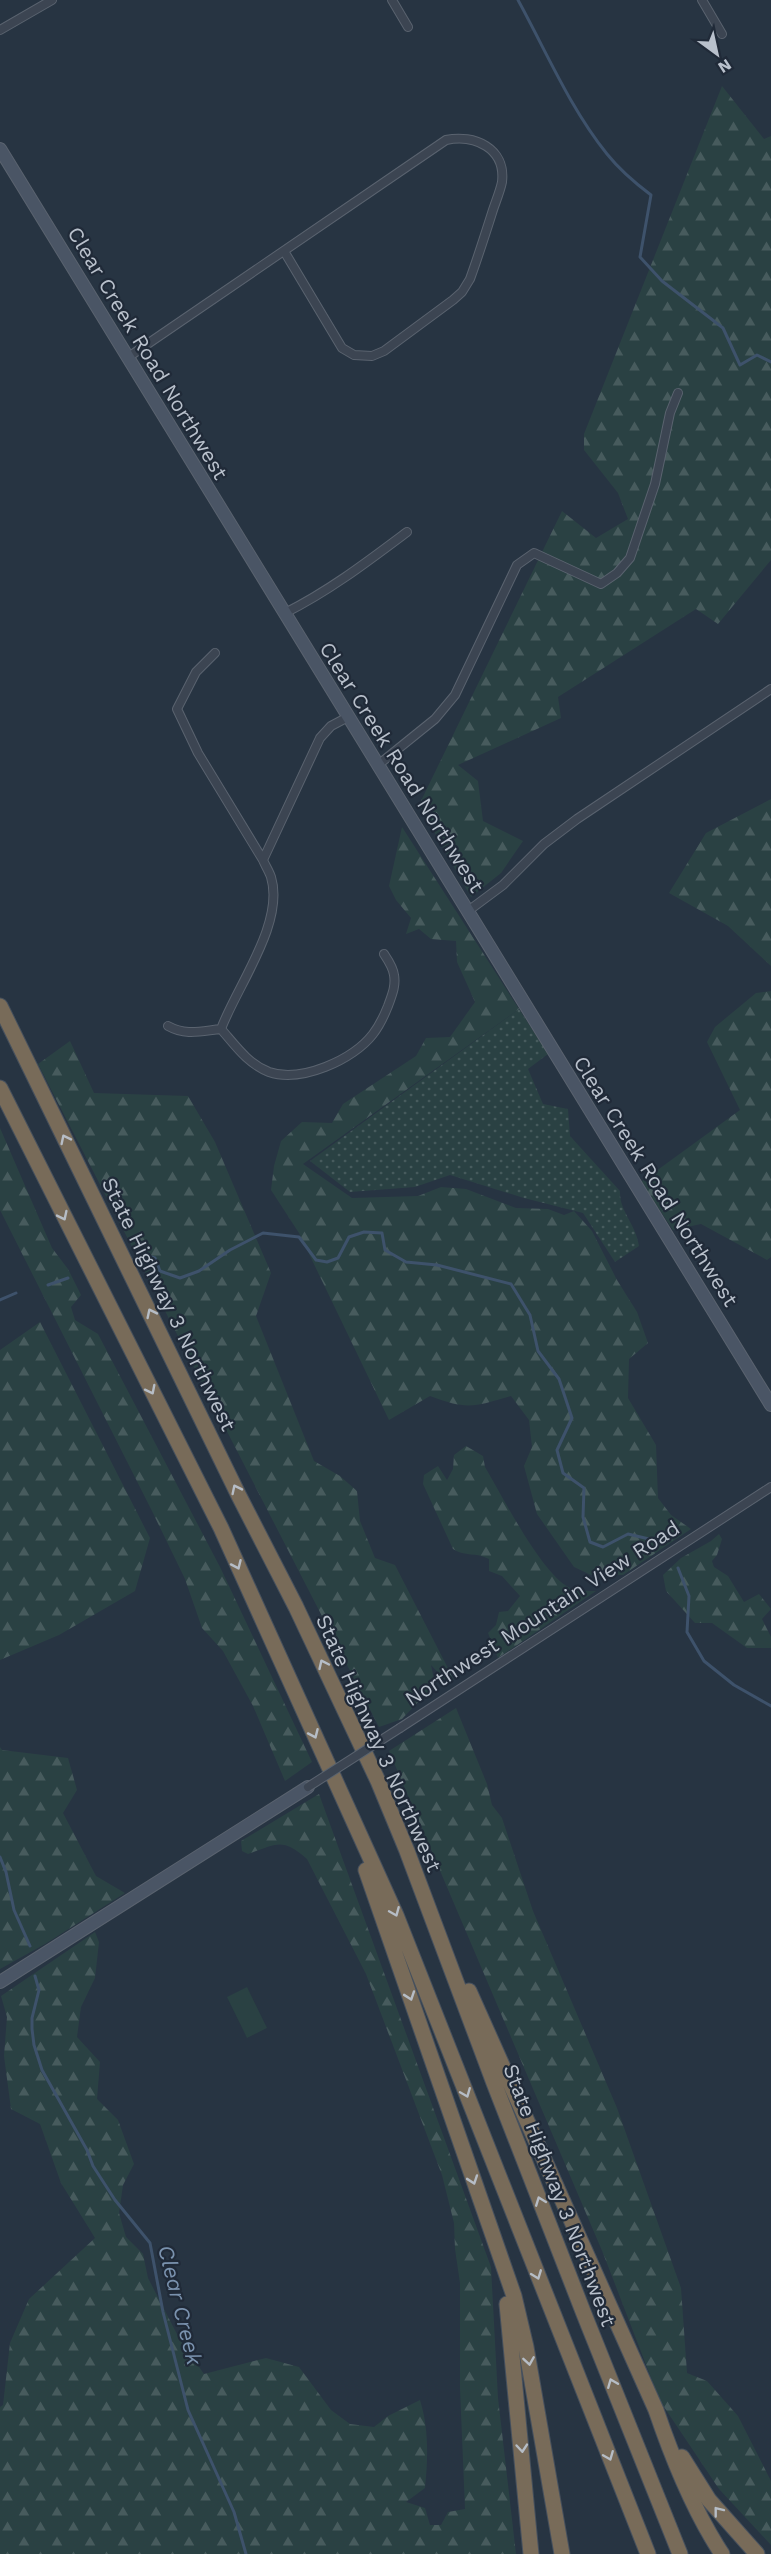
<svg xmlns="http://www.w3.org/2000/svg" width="771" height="2554" font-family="'Work Sans',sans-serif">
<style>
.grass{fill:url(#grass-dots)}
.forest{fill:url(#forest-firs)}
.park{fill:#2a4143}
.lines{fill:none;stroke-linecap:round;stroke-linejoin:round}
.stream{stroke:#3e526b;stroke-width:3}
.street-casing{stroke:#5a636f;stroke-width:10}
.secondary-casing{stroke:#5a636f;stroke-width:14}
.highway-casing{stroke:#46505d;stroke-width:17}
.street{stroke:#3c4552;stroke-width:8}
.secondary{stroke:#4a5565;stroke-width:12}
.highway{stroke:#786b59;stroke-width:15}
.street-bridge-casing{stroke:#5a636f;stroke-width:10;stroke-linecap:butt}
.street-bridge{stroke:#3c4552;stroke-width:8}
.oneway{stroke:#b6bdc6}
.labels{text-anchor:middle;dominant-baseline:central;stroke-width:4.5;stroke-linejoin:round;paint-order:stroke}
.street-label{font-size:21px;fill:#b9c1cc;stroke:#202a38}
.water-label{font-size:22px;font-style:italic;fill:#7a92ae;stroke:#202a38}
</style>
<defs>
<pattern id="grass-dots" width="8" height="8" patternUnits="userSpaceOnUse" patternTransform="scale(1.5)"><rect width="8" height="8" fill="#2a4143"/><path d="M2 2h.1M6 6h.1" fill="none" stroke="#475b5d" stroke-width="1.8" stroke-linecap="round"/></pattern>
<pattern id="forest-firs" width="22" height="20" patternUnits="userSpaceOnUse" patternTransform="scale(1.5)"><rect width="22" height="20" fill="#2a4143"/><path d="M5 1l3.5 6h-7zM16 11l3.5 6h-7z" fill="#475b5d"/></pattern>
</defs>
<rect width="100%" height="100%" fill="#273442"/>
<path class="grass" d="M519,1009l29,45 -20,15 15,35 25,5 2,27 50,55c-1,20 16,33 19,55l-24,16 -32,-49 -59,-15 -74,-23 -35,12 -65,5 -40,-31z"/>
<path class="forest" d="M722,86l42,53 7,-3v424l-53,64 -22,-15 -138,88 3,21 -103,47 20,16 5,40 40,20 -22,32 -30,24 -52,-92 143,-294 34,27 32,-19 -10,-26 -34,-43v-16z
M771,799v167l-43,-40 -59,-33 37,-60z
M402,827l117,182 -216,155 49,34 66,-2 23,-9 25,2 50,19 32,1 16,6 10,-4 18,20 25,49 20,32 11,31 -19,16 -1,39 28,47 2,53 13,17 20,14 -68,46h-32l-17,-8 -37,-53 -13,-48 8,-19 -3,-27 -18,-24c-37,11 -44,14 -81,0l-41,24 -90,-187 -28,-43 3,-24 7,-25 21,-19 30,1 11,-19 73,-48 10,-18 24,-1 25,-35 -18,-40 -1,-21 -25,-2 -12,-10 -13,5 5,-16 -15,-18 -7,-14z
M771,991v266l-4,3 -66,-36 -28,6 -32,-48 99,-72 -33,-68 8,-15 41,-34z
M70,1041l24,52 94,3 27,46 56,131 -15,43 58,145 26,15 17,15 3,30 15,37 20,7 59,115 -10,-1 -13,-14 5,24 -16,11 -18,19 -23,8 -341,-663z
M0,1128l52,120 16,21 13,26 -10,12 4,13 23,14 122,233 92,195 -27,19 -32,-75 -30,-55 -21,-23 -17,-49 -33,-68 -152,-301z
M40,1322l110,216 -15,53 -76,44 -59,25v-310z
M466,1446l17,10 2,11c17,28 59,113 88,122 7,2 16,2 23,2l-98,67 -10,-25 8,-8 3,-13 9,-1 12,-15 -18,-20 -13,-5v-12c-13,-7 -24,-2 -36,-10l-30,-65 1,-9 14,-9 9,14 6,-11 1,-14z
M719,1534l3,5 -5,16 -5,6 2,6 14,9 16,26 15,-8 12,15 -9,10 9,18v11h-24l-35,-25h-17l-29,-32 -3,-16 18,-17 30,-17z
M456,1708l31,76 5,21 10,13 31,93 84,197 64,180 6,85 20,8 31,35 33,65v64l-52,-56 -59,-88 -57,-148 -214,-502z
M0,1747l2,3 66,8 9,32 -14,23 33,63 29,17 -80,51 -45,25z
M319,1794l172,473 7,131 18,156h-516v-147l3,-2 7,-62 19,-44 66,-61 -34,-55 -21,-59 -29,-15 -7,-53 3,-39 -6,-21 94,-64 4,10 -4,36 -14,29 -4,30 23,25 -3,37 21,21 16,44 -11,21 -4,28 7,24 17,17 5,24 31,60 25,36 62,-16 33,9 32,43 19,14 24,3 14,-11 32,-16c9,29 8,58 5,88l-19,14 19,6 5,17h11l7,-13 17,-3 -5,-121v-105l-5,-34 -1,-26 -12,-48 -76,-201 -59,-115c-25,-22 -30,-15 -59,-5l-6,-3 -1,-10z"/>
<path class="park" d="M247,1987l20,41 -20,10 -20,-41z"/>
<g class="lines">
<path class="stream" d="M518,0c28,51 52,108 89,154 12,15 28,29 44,41l-11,62 22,24 61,47 17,37 17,-10 14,7
M148,1256l7,2 5,13 20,7 19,-7 31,-21 33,-17 36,4 17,23 11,2 11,-4 11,-21 15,-5 18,1 3,17 21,12 31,3 74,19 19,31 8,36 21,28 13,39 -15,32 6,23 21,15 -1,29 7,25 13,5 25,-13 21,5 9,-1
M48,1285l20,-7
M0,1300l16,-7
M678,1568l11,28 -2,36 17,29 30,24 37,21
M0,1857l6,15 8,38 16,36
M35,1976l4,14 -7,28v11l2,16 8,25 45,80 6,16 22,34 35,43 13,69 25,98 46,102 12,42"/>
<defs>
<path id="street" d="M392,0l16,27
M702,0l20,34
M0,30l52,-30
M127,358l319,-218c28,-6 60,8 56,42 -2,10 -7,21 -10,31 -7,22 -14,44 -22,66l-8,13 -9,8 -69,51 -12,5 -18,-1 -12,-7 -58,-97
M285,613c44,-22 82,-51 122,-81
M215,653l-19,19 -19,37 21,44 65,107c2,5 6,11 8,17 14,46 -34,109 -50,152
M378,765l57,-46 20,-24 62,-130 17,-12 67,31 16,-11 13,-15 25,-74 15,-71 8,-20
M263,860l57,-122 11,-12 17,-9
M468,911l35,-26 41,-41 33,-25 194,-130
M168,1026c18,10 33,5 53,3
M221,1029c14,16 27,35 48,43 32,11 84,-12 104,-38 7,-9 11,-18 15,-28 4,-11 8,-20 6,-31 -1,-8 -6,-15 -10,-21
M400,1728l371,-241"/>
<path id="secondary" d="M0,149l771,1256
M0,1982l308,-195"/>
<path id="highway" d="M0,1006l239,490 57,111 82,174 29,70 87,232 90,231 96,240
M0,1088l221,440 175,387 252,639
M366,1870l148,426 12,51 36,207
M469,1991l187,419c17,50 37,100 66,144
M507,2304l24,250
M682,2457l27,43 48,54"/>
</defs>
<use href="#street" class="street-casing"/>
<use href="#secondary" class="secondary-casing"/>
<use href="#highway" class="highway-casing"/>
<use href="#street" class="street"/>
<use href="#secondary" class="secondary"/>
<use href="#highway" class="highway"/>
<defs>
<path id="street-bridge" d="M308,1787l92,-59"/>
</defs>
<use href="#street-bridge" class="street-bridge-casing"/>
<use href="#street-bridge" class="street-bridge"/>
</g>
<defs><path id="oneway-chevron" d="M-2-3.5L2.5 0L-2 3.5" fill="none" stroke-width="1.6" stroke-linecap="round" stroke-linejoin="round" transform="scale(1.5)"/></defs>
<g class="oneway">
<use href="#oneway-chevron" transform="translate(65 1139) rotate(-116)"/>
<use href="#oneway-chevron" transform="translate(63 1216) rotate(64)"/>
<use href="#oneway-chevron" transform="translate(151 1313) rotate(-116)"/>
<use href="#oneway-chevron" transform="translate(151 1390) rotate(63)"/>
<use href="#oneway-chevron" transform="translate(236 1489) rotate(-116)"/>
<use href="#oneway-chevron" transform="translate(237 1565) rotate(66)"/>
<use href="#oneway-chevron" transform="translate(323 1664) rotate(-115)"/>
<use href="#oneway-chevron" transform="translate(314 1734) rotate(66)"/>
<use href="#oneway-chevron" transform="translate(395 1912) rotate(67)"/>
<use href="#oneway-chevron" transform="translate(410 1996) rotate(71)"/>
<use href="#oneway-chevron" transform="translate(466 2093) rotate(68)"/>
<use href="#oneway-chevron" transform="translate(473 2180) rotate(71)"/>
<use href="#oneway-chevron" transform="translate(540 2201) rotate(-111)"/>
<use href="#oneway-chevron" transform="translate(537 2275) rotate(69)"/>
<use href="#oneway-chevron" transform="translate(529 2361) rotate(81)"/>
<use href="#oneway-chevron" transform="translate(612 2383) rotate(-112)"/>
<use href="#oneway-chevron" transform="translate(522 2448) rotate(85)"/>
<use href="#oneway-chevron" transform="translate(609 2456) rotate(68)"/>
<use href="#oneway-chevron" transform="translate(718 2511) rotate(-128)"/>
</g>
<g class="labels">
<g class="street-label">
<text transform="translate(148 353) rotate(59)">Clear Creek Road Northwest</text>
<text transform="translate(402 767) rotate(58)">Clear Creek Road Northwest</text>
<text transform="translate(656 1181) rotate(58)">Clear Creek Road Northwest</text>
<text transform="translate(169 1304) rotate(64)">State Highway 3 Northwest</text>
<text transform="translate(542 1613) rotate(-33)">Northwest Mountain View Road</text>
<text transform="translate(379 1743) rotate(66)">State Highway 3 Northwest</text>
<text transform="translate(560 2195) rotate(69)">State Highway 3 Northwest</text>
</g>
<g class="water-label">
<text transform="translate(180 2305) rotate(76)">Clear Creek</text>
</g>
</g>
<g transform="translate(717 54) rotate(147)" stroke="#202a38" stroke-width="4.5" paint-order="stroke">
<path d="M0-4.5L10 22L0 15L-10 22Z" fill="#b9c1cc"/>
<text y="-9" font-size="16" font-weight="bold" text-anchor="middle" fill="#b9c1cc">N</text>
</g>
</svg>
